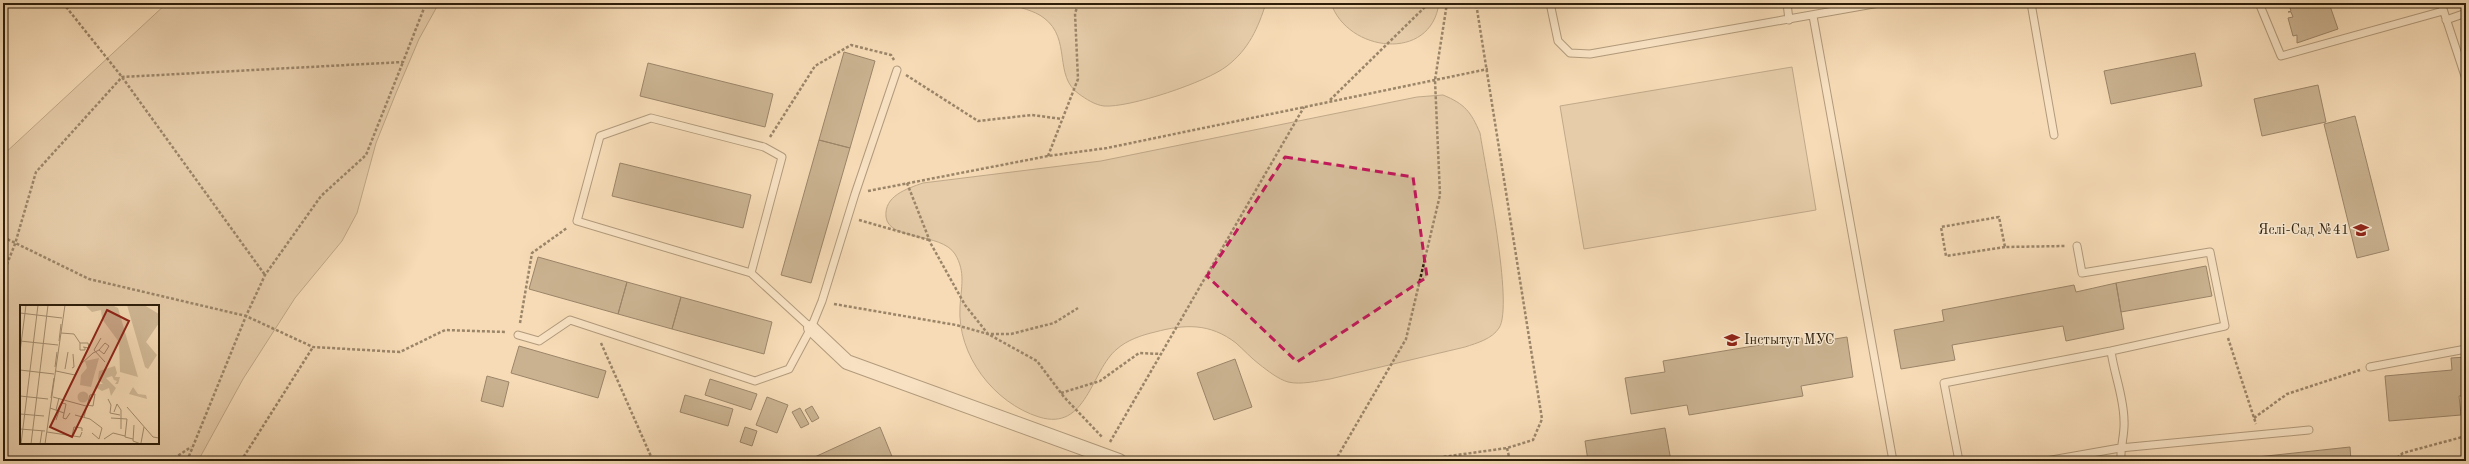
<svg xmlns="http://www.w3.org/2000/svg" width="2469" height="464" font-family="'Old Standard TT',serif">
<style>
.green{fill:#d3bb99;stroke:#806c52;fill-rule:evenodd}
.building{fill:#958063;stroke:#2e1e0a}
.lines{fill:none;stroke-linecap:round;stroke-linejoin:round}
.service-casing{stroke:#604d35;stroke-width:9}
.minor-casing{stroke:#604d35;stroke-width:16}
.path{stroke:#2e1e0a;stroke-width:2.5;stroke-dasharray:3 2;stroke-linecap:butt}
.service{stroke:#f8e8d0;stroke-width:7}
.minor{stroke:#f8e8d0;stroke-width:14}
.marked{fill:none;stroke:#c2185b;stroke-width:3;stroke-dasharray:8 5;stroke-linejoin:round}
.labels{text-anchor:middle;dominant-baseline:central;stroke-width:3;stroke-linejoin:round;paint-order:stroke}
.poi-label{font-size:14px;fill:#2e1e0a;stroke:#f8e8d0;text-anchor:end}
.inset-road{fill:none;stroke:#a58f71;stroke-width:1}
.view{fill:#8f2418;fill-opacity:0.15;stroke:#8f2418;stroke-width:2}
.inset-edge{fill:none;stroke:#2e1e0a;stroke-width:2}
</style>
<rect width="100%" height="100%" fill="#f5dbb6"/>
<filter id="stains"><feTurbulence type="fractalNoise" baseFrequency=".005" numOctaves="4"/><feColorMatrix values="0 0 0 0 .2 0 0 0 0 .09 0 0 0 0 .02 0 0 0 .5 -.17"/></filter>
<radialGradient id="worn" r=".72"><stop offset=".6" stop-color="#630" stop-opacity="0"/><stop offset="1" stop-color="#630" stop-opacity=".3"/></radialGradient>
<path class="green" d="M167,3h272l-20,36 -23,54 -20,50 -19,70 -15,28 -47,57 -52,81 -45,82h-195v-306zM21,306h137v137h-137z
M1008,3h258c-8,25 -17,46 -39,63 -20,16 -98,42 -123,40 -9,-1 -18,-7 -25,-12 -26,-18 -7,-55 -35,-76 -10,-8 -25,-10 -36,-15z
M1331,3h108c-8,60 -92,49 -108,0z
M1792,67l24,143 -232,39 -24,-143z
M1443,95c22,9 28,17 37,38 5,33 34,173 19,195 -7,11 -22,15 -34,19l-135,32c-13,2 -29,6 -42,3 -10,-3 -20,-11 -29,-18 -8,-6 -15,-14 -23,-21 -26,-20 -51,-19 -81,-11 -13,3 -28,8 -38,17 -26,21 -30,83 -78,68 -45,-14 -82,-62 -79,-110 1,-19 6,-35 -5,-53 -14,-22 -66,-13 -69,-37 -2,-21 20,-28 37,-34l178,-22 316,-64z"/>
<path class="building" d="M2329,3l9,26 -41,14v-8l-4,1 -5,-18 5,-1 -2,-5h-3l3,-1 -2,-6 -3,-1z
M844,52l31,9 -25,87 -31,-8z
M2195,53l7,33 -91,18 -7,-33z
M648,63l125,31 -8,33 -125,-31z
M2318,85l8,37 -64,14 -8,-37z
M2355,116l34,134 -32,8 -33,-134z
M819,140l31,8 -39,135 -30,-8z
M620,163l131,32 -8,33 -131,-32z
M538,257l89,25 -9,32 -89,-25z
M2206,266l6,30 -91,16 -5,-29z
M627,282l54,15 -9,32 -54,-15z
M2116,283l8,46 -58,12 -3,-15 -111,19 3,15 -54,9 -7,-39 50,-9 -2,-11 132,-25 2,7z
M681,297l91,25 -8,32 -92,-25z
M1847,337l6,40 -52,9 2,10 -114,19 -2,-10 -56,9 -6,-36 40,-6 -2,-11 139,-23 1,6z
M519,346l87,25 -8,27 -87,-25z
M2466,357v39h-7l2,19 -72,6 -4,-45 67,-6 -1,-12z
M1235,359l17,48 -38,13 -17,-47z
M487,376l22,6 -6,25 -22,-6z
M710,379l47,15 -6,16 -46,-15z
M685,395l48,14 -5,17 -48,-14z
M767,397l21,8 -11,28 -21,-8z
M812,406l7,12 -7,4 -7,-12z
M800,408l9,16 -8,4 -9,-16z
M745,427l12,4 -5,15 -12,-4z
M880,427l13,32 -5,2h-82z
M1665,428l6,33h-83l-3,-20z
M2350,447l1,14h-131z"/>
<g class="lines">
<defs>
<path id="service" d="M1550,3l8,38 12,12 20,1 289,-51
M1787,3l2,17
M2031,3l23,132
M2259,3l22,53 162,-45
M2441,3l25,76
M1813,16l80,445
M2446,20l20,-7
M751,273l-174,-52 23,-85 51,-18 113,29 18,10 -31,116 60,55
M518,335l21,6 31,-21 185,61 34,-12 22,-41 11,-27 33,-107 42,-124
M2111,351c3,23 13,46 13,70 1,13 -4,26 -3,40
M2370,367l96,-18
M1959,461l-15,-78 167,-32 114,-25 -15,-74 -128,21 -5,-27
M2046,461l74,-13 189,-18"/>
<path id="minor" d="M811,328l36,34 272,99"/>
</defs>
<use href="#service" class="service-casing"/>
<use href="#minor" class="minor-casing"/>
<path class="path" d="M63,3l59,74 143,198
M906,75l72,46 54,-6 30,4
M1330,100l99,-97
M770,137l45,-71 36,-21 40,10 3,5
M1048,156l30,-77 -3,-66 4,-10
M907,183l24,61 34,61 23,29 49,27 27,36 39,41
M868,191l180,-35 59,-8 381,-79
M859,220l70,20
M3,237l86,42 157,37 67,31 87,5 45,-22 61,2
M2005,247l-59,9 -5,-29 58,-10 6,30 60,-1
M3,274l12,-30 21,-72 86,-95 281,-15 23,-59
M834,304l122,21 32,9h23l43,-11 24,-15
M520,323l12,-70 35,-25
M2228,338l28,86
M601,343l52,118
M1061,393l39,-12 39,-28 22,1
M2254,418l33,-24 73,-24
M1110,442l194,-335
M1507,448l3,13
M170,461l21,-14
M187,461l59,-145 19,-41 56,-79 45,-41 37,-93
M241,461l72,-114
M1335,461l71,-122 34,-144 -5,-115 12,-77
M1414,461l93,-13 26,-8 9,-21 -66,-416
M2393,461l10,-8 63,-17"/>
<use href="#service" class="service"/>
<use href="#minor" class="minor"/>
</g>
<path d="M0 0H2469V464H0ZM1285,157l128,20 14,100 -130,85 -90,-86z" fill="#f5dbb6" fill-opacity=".55" fill-rule="evenodd"/>
<path class="marked" d="M1285,157l128,20 14,100 -130,85 -90,-86z"/>
<defs>
<symbol id="school-bare" viewBox="-9 -9 18 18"><path d="M0-5L7-2L0 1L-7-2ZM-4 1L0 2.5L4 1V4Q0 6-4 4Z" fill="#8f2418" stroke="#f8e8d0" stroke-width="2.5" paint-order="stroke"/></symbol>
<symbol id="university-bare" viewBox="-9 -9 18 18"><path d="M0-5L7-2L0 1L-7-2ZM-4 1L0 2.5L4 1V4Q0 6-4 4Z" fill="#8f2418" stroke="#f8e8d0" stroke-width="2.5" paint-order="stroke"/></symbol>
</defs>
<g fill-rule="evenodd">
<use href="#school-bare" x="2350" y="219" width="22" height="22"/>
<use href="#university-bare" x="1721" y="329" width="22" height="22"/>
</g>
<g class="labels">
<g class="poi-label">
<text x="2349" y="230">Яслі-Сад №41</text>
<text x="1744" y="340" text-anchor="start">Інстытут МУС</text>
</g>
</g>
<g transform="translate(20 305)">
<rect width="139" height="139" fill="#f5dbb6"/>
<path d="M65,0h27l6,3 20,69 -18,-5 -1,-30 -17,-23 -1,-9 -9,2zM107,0h17l15,9v9l-13,19 11,13 -9,14 -3,-2zM79,53l-8,29 -11,-2 1,-10 6,-7 -2,-7zM95,61l2,7 -2,4h5l-2,7h-3l2,-3 -3,-1 -2,-4 -6,2 10,10 -5,8 -2,-8 -7,3 -7,-4 2,-3h6l-5,-5 1,-8zM113,82l5,7 8,1 1,4 -18,-5zM57.5 92a5.5 5.5 0 1 1 11 0a5.5 5.5 0 1 1-11 0Z" fill="#d3bb99"/>
<path class="inset-road" d="M0,8l42,5M41,28l13,1 6,9h8l1,5 -6,-1M81,33l-7,12 11,12M0,36l38,4M39,36l2,-17M60,38v7h5v-3M0,47l6,-47M35,62l2,-15M52,63l2,-1 -1,-13M45,64l3,-17M0,65l34,4M36,66l19,4 6,-11 12,-11 6,-3 5,4 5,-8 -4,-3 -6,7M0,91l28,3M33,92l33,9M31,93l3,-20M88,94l3,6 -1,8 10,2M42,98l4,1 -3,14 3,1 4,-6M107,102l26,30 6,1M30,103l14,5M36,105l3,-12M94,107l3,-8 4,6v19M0,109l24,2M55,110l15,4 12,9 -3,11 -7,-6M64,112l6,-22 5,-1 -2,12 -6,-1M91,113l16,1 -2,18 8,2M36,115l6,-18M114,120l-1,16 8,3M0,124l25,2M27,127l33,5 2,-5M52,131l2,-9 8,1v3M84,134l9,-6 12,3M121,138l3,-16M1,139l17,-139M11,139l17,-139M20,139l2,-13M25,139l20,-139"/>
<path class="view" d="M87,5l22,11 -57,116 -22,-10z"/>
<rect width="139" height="139" class="inset-edge"/>
</g>
<rect width="2469" height="464" fill="none" stroke="#f5dbb6" stroke-width="16"/>
<rect x="4" y="4" width="2461" height="456" fill="none" stroke="#2e1e0a" stroke-width="2"/>
<rect x="8" y="8" width="2453" height="448" fill="none" stroke="#2e1e0a"/>
<rect width="100%" height="100%" filter="url(#stains)"/>
<rect width="100%" height="100%" fill="url(#worn)"/>
</svg>
